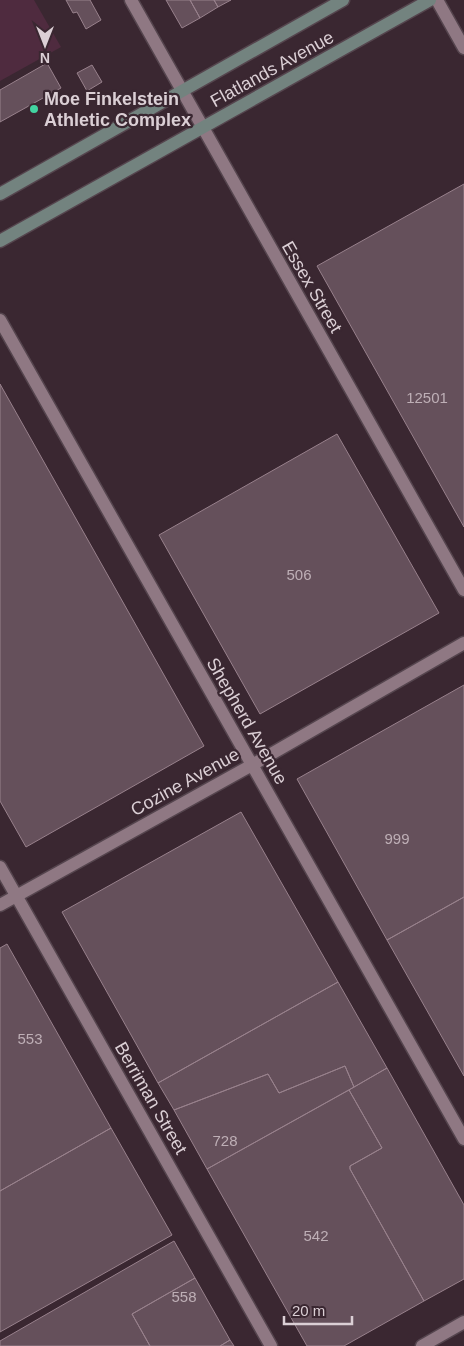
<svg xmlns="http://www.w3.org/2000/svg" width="464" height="1346" font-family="Arial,sans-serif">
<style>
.green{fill:#4f2b3f}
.building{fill:#65505b;stroke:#98818c}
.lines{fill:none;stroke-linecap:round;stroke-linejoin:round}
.street-casing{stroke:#55454e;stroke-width:15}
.secondary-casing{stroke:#55454e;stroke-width:15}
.street{stroke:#8f7883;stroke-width:12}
.secondary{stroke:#73837f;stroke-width:12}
.poi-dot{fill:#42d4a1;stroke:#3a2731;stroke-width:2}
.labels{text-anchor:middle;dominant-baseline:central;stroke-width:4.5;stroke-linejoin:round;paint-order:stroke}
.number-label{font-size:15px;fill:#beafb6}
.street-label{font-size:18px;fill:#dbcfd5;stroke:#3a2731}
.poi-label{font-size:18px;font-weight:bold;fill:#dbcfd5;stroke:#3a2731;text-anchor:start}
</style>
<rect width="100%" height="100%" fill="#3a2731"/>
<path class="green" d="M0,0h34l27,47 -61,34z"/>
<path class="building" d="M66,0h24l11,20 -15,9 -9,-17 -4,1z
M166,0h24l10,18 -18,10z
M190,0h24l4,7 -18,11z
M214,0h17l-13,7z
M47,63l14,25 -61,34v-32z
M92,65l10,17 -15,9 -10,-18z
M464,184v343l-147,-261z
M0,384l204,362 -178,101 -26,-46z
M337,434l102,179 -179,101 -101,-179z
M464,685v212l-77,43 -90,-161z
M241,812l97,170 -180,101 -96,-171z
M464,897v179l-77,-136z
M7,944l104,184 -111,63v-243z
M338,982l49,86 -33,19 -9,-21 -66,27 -11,-19 -94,36 -16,-27z
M345,1066l9,21 -147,82 -33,-59 94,-36 11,19z
M387,1068l77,137v74l-40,22 -74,-132v-3l32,-18 -33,-58z
M349,1090l33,58 -32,18v3l74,132 -80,45h-37l-100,-177z
M111,1128l61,107 -172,97v-141z
M174,1241l21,37 -63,36 18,32h-150v-5z
M195,1278l35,62 -10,6h-70l-18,-32z
M230,1340l4,6h-14z"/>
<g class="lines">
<defs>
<path id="street" d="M131,0l333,590
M437,0l27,48
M0,320l464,819
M0,867l271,479
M0,905l252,-140 212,-122
M422,1346l42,-24"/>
<path id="secondary" d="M0,194l343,-194
M0,241l430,-241"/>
</defs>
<use href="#street" class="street-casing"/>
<use href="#secondary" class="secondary-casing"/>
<use href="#street" class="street"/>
<use href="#secondary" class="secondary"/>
</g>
<circle class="poi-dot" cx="34" cy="109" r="5"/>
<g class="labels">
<g class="number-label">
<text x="427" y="397">12501</text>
<text x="299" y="574">506</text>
<text x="397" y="838">999</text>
<text x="30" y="1038">553</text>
<text x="225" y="1140">728</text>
<text x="316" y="1235">542</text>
<text x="184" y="1296">558</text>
</g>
<g class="street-label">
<text transform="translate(272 69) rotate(-29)">Flatlands Avenue</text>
<text transform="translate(312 287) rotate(60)">Essex Street</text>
<text transform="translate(247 721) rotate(60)">Shepherd Avenue</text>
<text transform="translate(185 782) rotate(-29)">Cozine Avenue</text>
<text transform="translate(151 1098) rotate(60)">Berriman Street</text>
</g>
<g class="poi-label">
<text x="44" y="99">Moe Finkelstein<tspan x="44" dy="21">Athletic Complex</tspan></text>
</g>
</g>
<g transform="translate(45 45) rotate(180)" stroke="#3a2731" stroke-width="4" paint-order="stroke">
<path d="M0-4L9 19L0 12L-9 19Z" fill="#dbcfd5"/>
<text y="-8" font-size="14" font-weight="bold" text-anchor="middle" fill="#dbcfd5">N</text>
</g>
<path d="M284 1316v8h68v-8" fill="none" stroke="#dbcfd5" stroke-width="2.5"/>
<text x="292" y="1316" font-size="15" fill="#dbcfd5" stroke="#3a2731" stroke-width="4" paint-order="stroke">20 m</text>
</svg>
